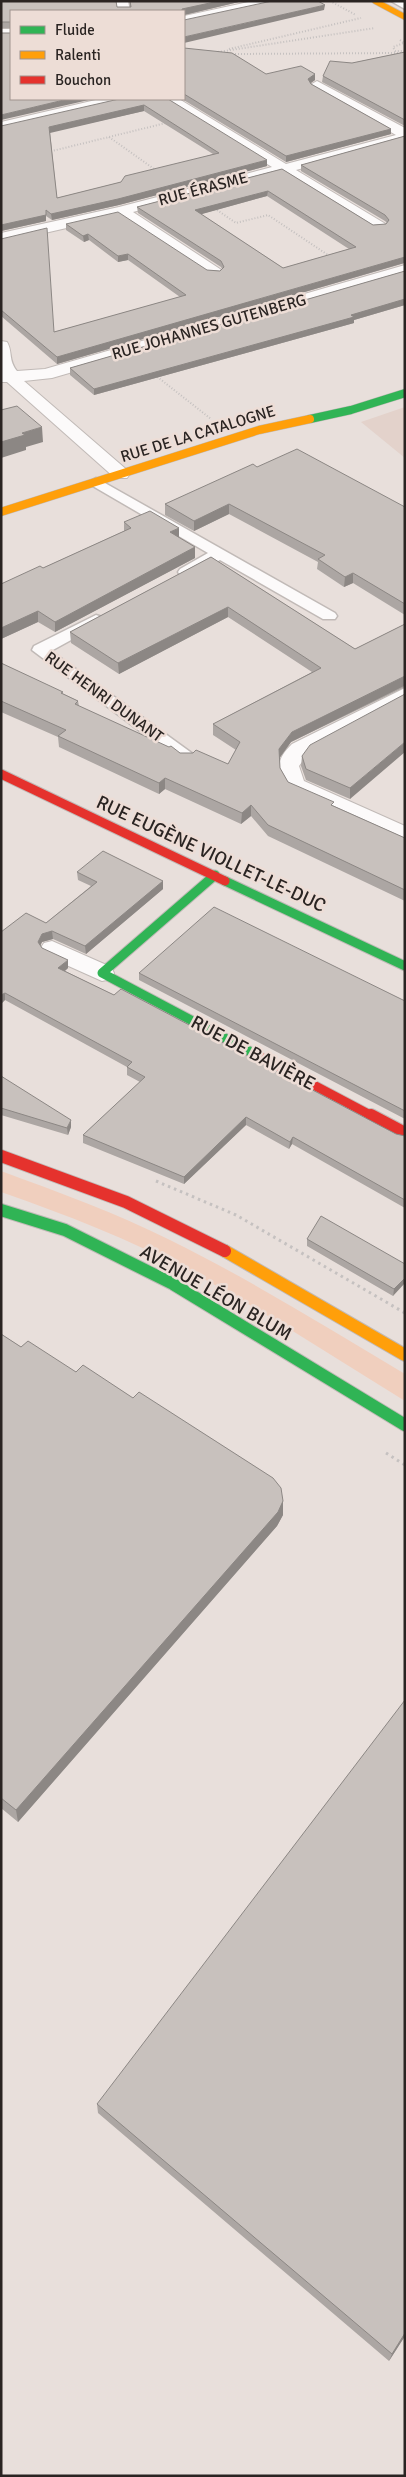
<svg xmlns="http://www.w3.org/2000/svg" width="406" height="2477" font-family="Signika,sans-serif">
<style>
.built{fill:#e3d2cb}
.green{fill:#f0cfbe}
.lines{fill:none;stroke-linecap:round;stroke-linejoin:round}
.lane-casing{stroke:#c1bab7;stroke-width:3}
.street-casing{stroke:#c1bab7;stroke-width:2}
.fast-far2-casing{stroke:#c1bab7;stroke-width:9}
.fast-far1-casing{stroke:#c1bab7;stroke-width:11}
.fast-casing{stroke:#c1bab7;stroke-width:14}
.slow-far2-casing{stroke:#c1bab7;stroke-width:7}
.slow-far1-casing{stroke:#c1bab7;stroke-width:9}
.slow-casing{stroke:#c1bab7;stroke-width:14}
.jam-far1-casing{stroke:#c1bab7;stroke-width:11}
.jam-casing{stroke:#c1bab7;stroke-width:14}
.path-far1{stroke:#c5c1c0;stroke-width:2;stroke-dasharray:1 2;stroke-linecap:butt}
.path{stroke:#c5c1c0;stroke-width:3;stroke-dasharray:2.5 4;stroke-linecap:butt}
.lane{fill:#fcfafa;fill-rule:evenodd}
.street{fill:#fcfafa;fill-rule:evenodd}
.fast-far2{stroke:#30b455;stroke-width:8}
.fast-far1{stroke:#30b455;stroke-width:9}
.fast{stroke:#30b455;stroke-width:12}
.slow-far2{stroke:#ff9f0a;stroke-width:5.5}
.slow-far1{stroke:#ff9f0a;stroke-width:8}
.slow{stroke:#ff9f0a;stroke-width:12}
.jam-far1{stroke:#e5322d;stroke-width:9}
.jam{stroke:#e5322d;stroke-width:12}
.wall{fill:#aca6a3;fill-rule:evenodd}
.shaded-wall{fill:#8c8784}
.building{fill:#c8c1bd;stroke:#8c8784;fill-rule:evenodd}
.labels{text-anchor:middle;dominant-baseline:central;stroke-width:5;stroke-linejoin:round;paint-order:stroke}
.far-street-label{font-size:16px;fill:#2a2422;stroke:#edddd6}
.street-label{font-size:19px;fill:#2a2422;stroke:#edddd6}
</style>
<rect width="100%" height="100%" fill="#e8dfdb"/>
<path class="built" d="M405,407v51l-44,-36z"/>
<path class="green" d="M1,1171c57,21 115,42 169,69 81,40 158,88 235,134v27c-67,-41 -133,-85 -201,-122 -65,-36 -134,-63 -203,-87z"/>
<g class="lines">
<defs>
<path id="lane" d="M391,1l14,1v7z
M96,478l239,135 2,3 -2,3h-12l-103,-59 -28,15h-12l-2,-3 2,-3 28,-16 -117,-68 -2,-3z
M96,615l6,2 2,3 -2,3 -51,28 142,103 3,4 -3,4h-12l-149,-112 2,-4z"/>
<path id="street" d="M116,1h12l2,10h-12z
M253,1h24l-6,4 -87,19v-8z
M1,29h10v8h-10z
M317,81l88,47v13l-109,29 88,53 3,3 -3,3h-10l-92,-56 -149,39 87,57 2,3 -2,3h-12l-89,-59 -118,27v-10l118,-26 153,-40 -109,-68h16l107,65 110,-29 -84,-47 -2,-3z
M100,99h24l-2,3 -121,28v-8z
M405,265v10l-353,103 -28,3 103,89 3,4 -3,4h-12l-108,-96h-6v-41l6,1c6,10 1,18 10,29l28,-2z
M405,688v14l-97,52 -9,12 5,15 101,45v16l-117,-51c-12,-19 -13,-31 4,-47z
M52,941l59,26 3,6 -3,6 -9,2 -58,-26 -4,-6 4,-6z"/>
<path id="fast-far2" d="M310,419l41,-9 54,-17"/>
<path id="fast-far1" d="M215,875l-113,98 153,81
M225,881l180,85"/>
<path id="fast" d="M1,1210l64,20 108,54 232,141"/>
<path id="slow-far2" d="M375,1l30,16"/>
<path id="slow-far1" d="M1,512l258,-82 51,-11"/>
<path id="slow" d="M225,1251l180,104"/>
<path id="jam-far1" d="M1,774l224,107
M255,1054l119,63"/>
<path id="jam" d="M371,1115l34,18
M1,1156l125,46 99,49"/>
</defs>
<use href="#lane" class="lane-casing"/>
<use href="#street" class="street-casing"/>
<use href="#fast-far2" class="fast-far2-casing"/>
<use href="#fast-far1" class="fast-far1-casing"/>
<use href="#fast" class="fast-casing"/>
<use href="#slow-far2" class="slow-far2-casing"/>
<use href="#slow-far1" class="slow-far1-casing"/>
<use href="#slow" class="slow-casing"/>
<use href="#jam-far1" class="jam-far1-casing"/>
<use href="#jam" class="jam-casing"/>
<path class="path-far1" d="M330,1l26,14
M400,40l4,3 -11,4 2,4h10
M229,49l132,-31
M218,52l157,-24
M232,54l169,-1
M109,137l48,34
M48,152l118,-29
M217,210l19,13 32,-8 63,42
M155,375l56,44"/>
<path class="path" d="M156,1181l80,34 169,98
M386,1453l19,12"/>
<use href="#lane" class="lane"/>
<use href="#street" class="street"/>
<use href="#fast-far2" class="fast-far2"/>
<use href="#fast-far1" class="fast-far1"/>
<use href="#fast" class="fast"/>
<use href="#slow-far2" class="slow-far2"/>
<use href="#slow-far1" class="slow-far1"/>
<use href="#slow" class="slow"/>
<use href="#jam-far1" class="jam-far1"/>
<use href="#jam" class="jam"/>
</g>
<path class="wall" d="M1,1l116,6h13l-1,-6h114l-59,14 -173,-4v17h-10z
M184,48l82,26h49v6l-4,3v1l80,45v5l-105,28 -104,-63h2z
M405,52v74l-83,-44 1,-6 29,-13z
M168,99l99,67 -148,39 -67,15 -6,-4v5l-45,10v-105zM144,111l69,43 -92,28 -64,16 -7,-66z
M405,136v127l-348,101 -56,-48v-77l53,93 126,-35 -52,-37 -10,2 -29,-22 -5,2 -18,-12v-6l141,46 13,1 2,-2 -1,-2 -83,-54 -1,-6 145,-38 91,56 13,-1 1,-1 -2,-2 -84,-50v-6zM267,196l82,53 -66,19 -82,-54z
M405,271v34l-51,15v3l-260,72 -24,-20v-7z
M257,467l148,40v108l-52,-32 -9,4 -27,-18 1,-7 -89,-48 -35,17 -29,-16v-11z
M124,522l55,15 16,21 -140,74 -17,-10 -37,17v-55l42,-16 81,-37z
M211,557l144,92 50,-25v63l-114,55 -12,17 1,9 8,14 46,24 71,32v63l-137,-65 -17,-20 -10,8 -76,-35 -6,5 -100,-47 -1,-10 -57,-25v-49l77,38 1,5 101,47 48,11 8,-14 -23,-15v-11l99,-52 -84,-55 -109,57 -48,-31 -1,-11z
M405,694l-55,105 -44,-19 -5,-14 1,-10z
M77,872l86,9v8l-77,65 -33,-15 -11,3 -2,4 2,2 26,20 -3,3 331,163 9,2v72l-113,-64 -3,5 -43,-24 -62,59 -101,-41v-8l57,-53 -13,-7v-8l-122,-67 -4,4v-72l45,-9 45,-37 -13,-6z
M139,973l266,28v118l-266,-139z
M1,1076l70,51 -3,8 -67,-20z
M307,1239l98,25 -12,32 -86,-50z
M1,1334l20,13 55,25 207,129v14l-6,11 -259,296 -17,-14z
M97,2104l308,232 -16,25 -291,-248z"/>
<path class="shaded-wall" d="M219,1h24l-59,14v-4h-2v-2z
M325,5l-1,5 -140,33v-6z
M315,74v6l-7,5v-6z
M68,99h25l-92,21v-5z
M144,105v6l-94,22 -1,-6z
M391,129v5l-105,28v-6z
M267,160v6l-148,39 -67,15 -1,-6z
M268,191l-1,5 -72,20v-6z
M46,215v6l-45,10v-6z
M88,234l1,6 -5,2 -1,-6z
M128,254v6l-10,2v-6z
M405,257l-1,6 -347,101v-7z
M405,299v6l-51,15v3l-260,72v-6z
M42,427l1,15 -17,5v3l-25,8v-16l21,-9z
M229,504v10l-35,17v-10z
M179,528v10l-9,-6z
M195,547v11l-140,74v-10z
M353,573v10l-9,4 1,-10z
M228,607v10l-109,57 -1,-11z
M38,611v11l-37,17v-11z
M405,676l-1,10 -113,56 -13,18 1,-11 13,-17z
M405,742v10l-55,47v-11z
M165,778v11l-6,5v-11z
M251,805v11l-10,8 1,-11z
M163,881v8l-77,65 -1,-8z
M52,931l1,8 -11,3 -4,8v-8l4,-8z
M68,960v8l-9,8 -1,-8z
M5,993v7l-4,4v-9z
M246,1117v8l-62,59v-7z
M71,1120v7l-3,8 -1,-7z
M293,1137l-1,7 -3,5 1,-7z
M405,1278v5l-12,13 1,-7z
M283,1501v14l-6,11 -259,296 -2,-12z
M405,2333v3l-16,25 3,-7z"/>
<path class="building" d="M1,1h115l1,6h14l-1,-6h89l-37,8v2h-171v11h-10z
M272,1h46l7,4 -141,32v-17z
M1,33h10v66h57l-67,16z
M184,48l48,5 34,21 35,-8 14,8 -7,5 3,5 80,45 -105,27 -102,-62z
M405,52v68l-82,-44 7,-15 22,2z
M119,99h49l99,61 -149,39 -67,15 -5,-4v5l-45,10v-99zM144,105l75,48 -94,23 -4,6 -64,16 -8,-71z
M405,136v121l-348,100 -56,-47v-71l46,-11 7,104 132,-37 -58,-41 -10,2 -30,-22 -5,2 -17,-12 52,-12 89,58 13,1 4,-4 -3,-6 -84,-54 145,-38 91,56 13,-1 3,-4 -4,-5 -84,-50zM268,191l88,56 -73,21 -88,-58z
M405,271v28l-54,16 3,2 -260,72 -24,-21z
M17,406l25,21 -20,6 3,2 -24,7v-32z
M297,449l108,58v97l-52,-31 -8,4 -27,-18 7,-4 -96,-51 -35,17 -29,-17 88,-40 4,3z
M150,511l29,17 -9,4 25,15 -140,75 -17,-11 -37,17v-44l39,-18 3,2 88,-40 -7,-6z
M211,557l144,92 50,-25v52l-113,56 -13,17 1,19 8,14 46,20 -3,3 74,33v52l-137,-65 -17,-20 -9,8 -77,-35 -6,5 -101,-47 8,-6 -65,-29v-38l62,29 -2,1 17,8 -3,3 94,43 2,-1 9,7h13l3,-3 32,14 12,-22 -27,-18 108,-56 -93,-61 -110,56 -48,-31z
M405,694v48l-55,46 -44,-19 -4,-13 8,-11z
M103,851l60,30 -78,65 -33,-15 -10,3 -4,8 4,6 26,12 -10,8 56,27 7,-6 275,145 9,2v64l-112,-63 -3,5 -44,-25 -62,60 -101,-42 62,-58 -18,-10 5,-5 -127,-69 -4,2v-63l25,-19 20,10 51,-41 -20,-10z
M214,907l191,94v110l-266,-138z
M1,1076l70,44 -4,8 -66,-20z
M321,1216l84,48v14l-11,11 -87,-50z
M1,1334l20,13 7,-6 48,31 7,-7 50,33 6,-6 134,86 8,10 2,13 -5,11 -262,298 -15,-12z
M405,1700v633l-13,21 -295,-250z"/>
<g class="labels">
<g class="far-street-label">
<text transform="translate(203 189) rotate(-15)">RUE ÉRASME</text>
<text transform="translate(209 327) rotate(-16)">RUE JOHANNES GUTENBERG</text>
<text transform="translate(198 434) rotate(-17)">RUE DE LA CATALOGNE</text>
<text transform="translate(104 697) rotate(36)">RUE HENRI DUNANT</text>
</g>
<g class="street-label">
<text transform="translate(211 854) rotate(25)">RUE EUGÈNE VIOLLET-LE-DUC</text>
<text transform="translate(253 1053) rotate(28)">RUE DE BAVIÈRE</text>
<text transform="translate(216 1293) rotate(30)">AVENUE LÉON BLUM</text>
</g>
</g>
<rect width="406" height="2477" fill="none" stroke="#2a2422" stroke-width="5"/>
<rect x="10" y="10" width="175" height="90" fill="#edddd6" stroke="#9f938e"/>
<rect x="20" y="26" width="25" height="8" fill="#30b455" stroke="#9f938e"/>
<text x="55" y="35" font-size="15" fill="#2a2422">Fluide</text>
<rect x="20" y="51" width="25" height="8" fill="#ff9f0a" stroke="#9f938e"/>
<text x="55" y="60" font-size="15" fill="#2a2422">Ralenti</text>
<rect x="20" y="76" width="25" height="8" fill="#e5322d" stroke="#9f938e"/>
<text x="55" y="85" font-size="15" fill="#2a2422">Bouchon</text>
</svg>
